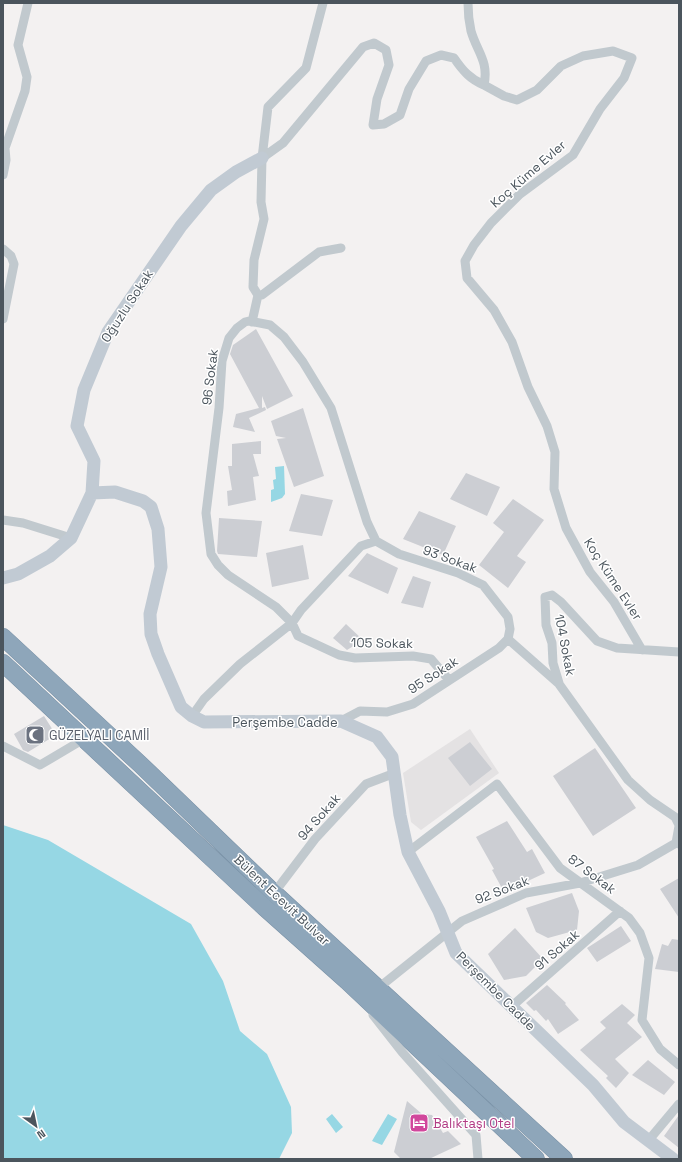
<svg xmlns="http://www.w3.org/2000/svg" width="682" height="1162" font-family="'Space Grotesk',sans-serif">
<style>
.education{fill:#e4e2e3}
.water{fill:#96d7e4}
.building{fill:#ccced3}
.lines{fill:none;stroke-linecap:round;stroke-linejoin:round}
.highway-casing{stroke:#7991a6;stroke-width:18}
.street{stroke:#c1c9ce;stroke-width:9}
.secondary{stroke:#c1cad3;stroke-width:13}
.highway{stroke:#8ea6ba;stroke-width:17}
.labels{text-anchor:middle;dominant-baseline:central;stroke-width:3;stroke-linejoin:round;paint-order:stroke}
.street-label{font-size:13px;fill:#4b555d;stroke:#fff}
.worship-label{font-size:13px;fill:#5b616d;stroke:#fff;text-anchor:start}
.hotel-label{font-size:13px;fill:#b23c85;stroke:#fff;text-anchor:start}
</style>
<rect width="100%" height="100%" fill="#f3f1f1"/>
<path class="education" d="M470,729l29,44 -78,57 -10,-8 -8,-49z"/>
<path class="water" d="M284,466l1,28 -3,4 -11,4v-12l3,-1 -1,-9 3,-1 -1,-12z
M3,825l45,15 143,84 32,57 17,50 27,23 24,53 1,26 -13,26h-276z
M332,1114l11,13 -7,6 -10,-14z
M388,1114l9,5 -15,26 -10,-4z"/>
<path class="building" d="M256,329l37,67 -26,13 -5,-13v12l3,-1 1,3 -17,8 6,14 -22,-5 3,-13 23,-6 -29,-54 3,-9z
M303,408l21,68 -30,11 -17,-48 9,-1 -10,-2 -5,-15z
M261,441v13h-8l6,22 -6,1 3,23 -28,6 -1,-15 5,-1 -4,-24h4v-22z
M466,473l34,14 -13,29 -37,-17z
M301,494l32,6 -11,36 -33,-5z
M513,499l31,21 -27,36 9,6 -18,26 -29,-23 25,-33 -11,-9z
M419,511l37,15 -13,29 -40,-16z
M219,518l43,3 -5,36 -39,-3 -1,-3z
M303,545l6,34 -37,8 -6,-34z
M367,553l31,15 -10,26 -40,-18z
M413,576l18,6 -8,26 -22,-5z
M346,624l17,16 -16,10 -14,-12z
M44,716l12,19 -28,17 -5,-2 -9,-16z
M470,742l22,27 -22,17 -22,-28z
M595,748l41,60 -43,28 -40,-60z
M507,821l20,31 5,-3 13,24 -41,19 -12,-22 2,-1 -18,-32z
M679,878v40l-19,-29z
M572,893l7,18 -2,19 -29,8 -12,-6 -10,-24z
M621,926l10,15 -34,21 -10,-14z
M515,928l28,31 -17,17 -22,4 -16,-26z
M672,939l7,1v32l-24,-3 7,-25 6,2z
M547,985l19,18 -1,1 14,16 -21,14 -10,-15 -2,2 -10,-11 -2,1 -8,-8z
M622,1004l13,11 -8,8 15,14 -27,22 14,14 -13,15 -10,-10 2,-2 -28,-26 26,-22 -6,-6z
M648,1060l27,22 -11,13 -32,-20z
M407,1101l15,13 10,1 11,18 5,-2 13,13 -32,15h-28l-7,-7z
M679,1115v33l-15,-12z"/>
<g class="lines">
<defs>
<path id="highway" d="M3,637l138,128 133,128 290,266
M3,663l261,244 83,74 189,178"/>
</defs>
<use href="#highway" class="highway-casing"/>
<path class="street" d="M323,3l-17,65 -38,39 -6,51 -1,44 3,17 -10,41 -1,27 5,8h4l57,-43 22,-4
M484,85l20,11 13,4 20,-10 24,-24 22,-10 30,-5 19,7 -8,20 -24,31 -27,46 -54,40 -28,28 -17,22 -9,16 2,17 27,32 18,32 16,45 19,39 8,26 -1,37 12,39 24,44 24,30 28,48
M262,158l21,-15 80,-96 11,-4 12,7 3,15 -12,34 -4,26 11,-1 16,-9 9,-26 17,-28 15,-6 13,3c9,13 16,21 30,27 5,-24 -7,-33 -13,-54 -2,-9 -3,-19 -3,-28
M3,175l3,-15 -1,-12 20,-57 2,-14 -9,-32 10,-42
M3,249l8,7 3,8 -11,55
M252,322l6,-27
M3,520l20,3 48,15
M376,541l-9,-19 -36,-114 -28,-46 -19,-25 -14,-12 -21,-4 -4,1 -8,6 -8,10 -7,23 -3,47 -13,105 5,41 7,11 10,10 48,32 16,16 6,13 41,19 16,3 58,-2 18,3 18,21
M508,639l51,45 69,96 22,20 25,17 4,8
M559,683l-6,-20 -1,-20 -6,-18 -1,-28 7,-2 9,7 36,39 20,7 62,4
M192,716l12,-17 36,-35 52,-41 9,-13 60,-64 15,-5 23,13 59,19 25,12 25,32 2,12 -2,10
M341,721l19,-10 27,1 26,-8 86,-56 9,-9
M3,746l37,19 44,-26
M679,826l-3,17 3,1
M408,852l89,-68 63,84 69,50 11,15 9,25 -7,62 18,29 19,16
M274,893l41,-54 51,-55 29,-11
M377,989l85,-68 64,-28 54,-10 58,-18 38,-22
M511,1007l109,-96
M373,1015l29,37 74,83 2,24
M648,1141l31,-37"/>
<path class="secondary" d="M92,493l2,-32 -17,-35 7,-36 24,-58 73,-106 30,-36 25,-18 26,-14
M3,578l15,-4 32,-18 21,-18 21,-45 23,-1 28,9 8,6 7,22 3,38 -11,47 1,20 7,20 23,53 11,9 12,6 137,-1 36,16 15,20 8,58 8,37 31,59 17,42 137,132 31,37 49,37"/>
<use href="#highway" class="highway"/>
</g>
<defs>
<symbol id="mosque-square" viewBox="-11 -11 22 22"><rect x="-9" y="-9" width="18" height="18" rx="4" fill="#6b7280" stroke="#fff"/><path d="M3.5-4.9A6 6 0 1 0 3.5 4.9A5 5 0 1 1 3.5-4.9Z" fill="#fff"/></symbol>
<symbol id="hotel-square" viewBox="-11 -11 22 22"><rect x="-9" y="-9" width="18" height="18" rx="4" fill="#d1479c" stroke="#fff"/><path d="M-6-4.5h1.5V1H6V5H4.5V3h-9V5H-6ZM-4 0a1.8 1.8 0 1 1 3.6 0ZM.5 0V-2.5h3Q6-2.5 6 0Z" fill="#fff"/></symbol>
</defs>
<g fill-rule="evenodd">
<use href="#mosque-square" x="24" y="724" width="22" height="22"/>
<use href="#hotel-square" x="408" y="1112" width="22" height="22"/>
</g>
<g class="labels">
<g class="street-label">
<text transform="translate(528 174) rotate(-41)">Koç Küme Evler</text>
<text transform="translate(127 306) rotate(-57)">Oğuzlu Sokak</text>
<text transform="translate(210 377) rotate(-83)">96 Sokak</text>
<text transform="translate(450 559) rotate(20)">93 Sokak</text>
<text transform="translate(613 579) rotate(57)">Koç Küme Evler</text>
<text transform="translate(382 643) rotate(1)">105 Sokak</text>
<text transform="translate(565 645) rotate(79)">104 Sokak</text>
<text transform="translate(433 675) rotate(-33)">95 Sokak</text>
<text x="285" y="722">Perşembe Cadde</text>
<text transform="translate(319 817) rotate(-49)">94 Sokak</text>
<text transform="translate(592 874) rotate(37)">87 Sokak</text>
<text transform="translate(502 890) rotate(-21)">92 Sokak</text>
<text transform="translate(282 900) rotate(43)">Bülent Ecevit Bulvar</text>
<text transform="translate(557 950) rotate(-41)">91 Sokak</text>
<text transform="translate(496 991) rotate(45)">Perşembe Cadde</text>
</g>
<g class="worship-label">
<text x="49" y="735">GÜZELYALI CAMİİ</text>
</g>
<g class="hotel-label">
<text x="433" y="1123">Balıktaşı Otel</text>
</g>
</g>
<rect width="682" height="1162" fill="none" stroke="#4b555d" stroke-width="8"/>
<g transform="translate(36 1126) rotate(147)" stroke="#ffffff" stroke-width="3" paint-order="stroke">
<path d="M0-3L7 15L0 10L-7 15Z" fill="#4b555d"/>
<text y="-6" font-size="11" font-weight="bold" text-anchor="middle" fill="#4b555d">N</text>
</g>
</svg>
